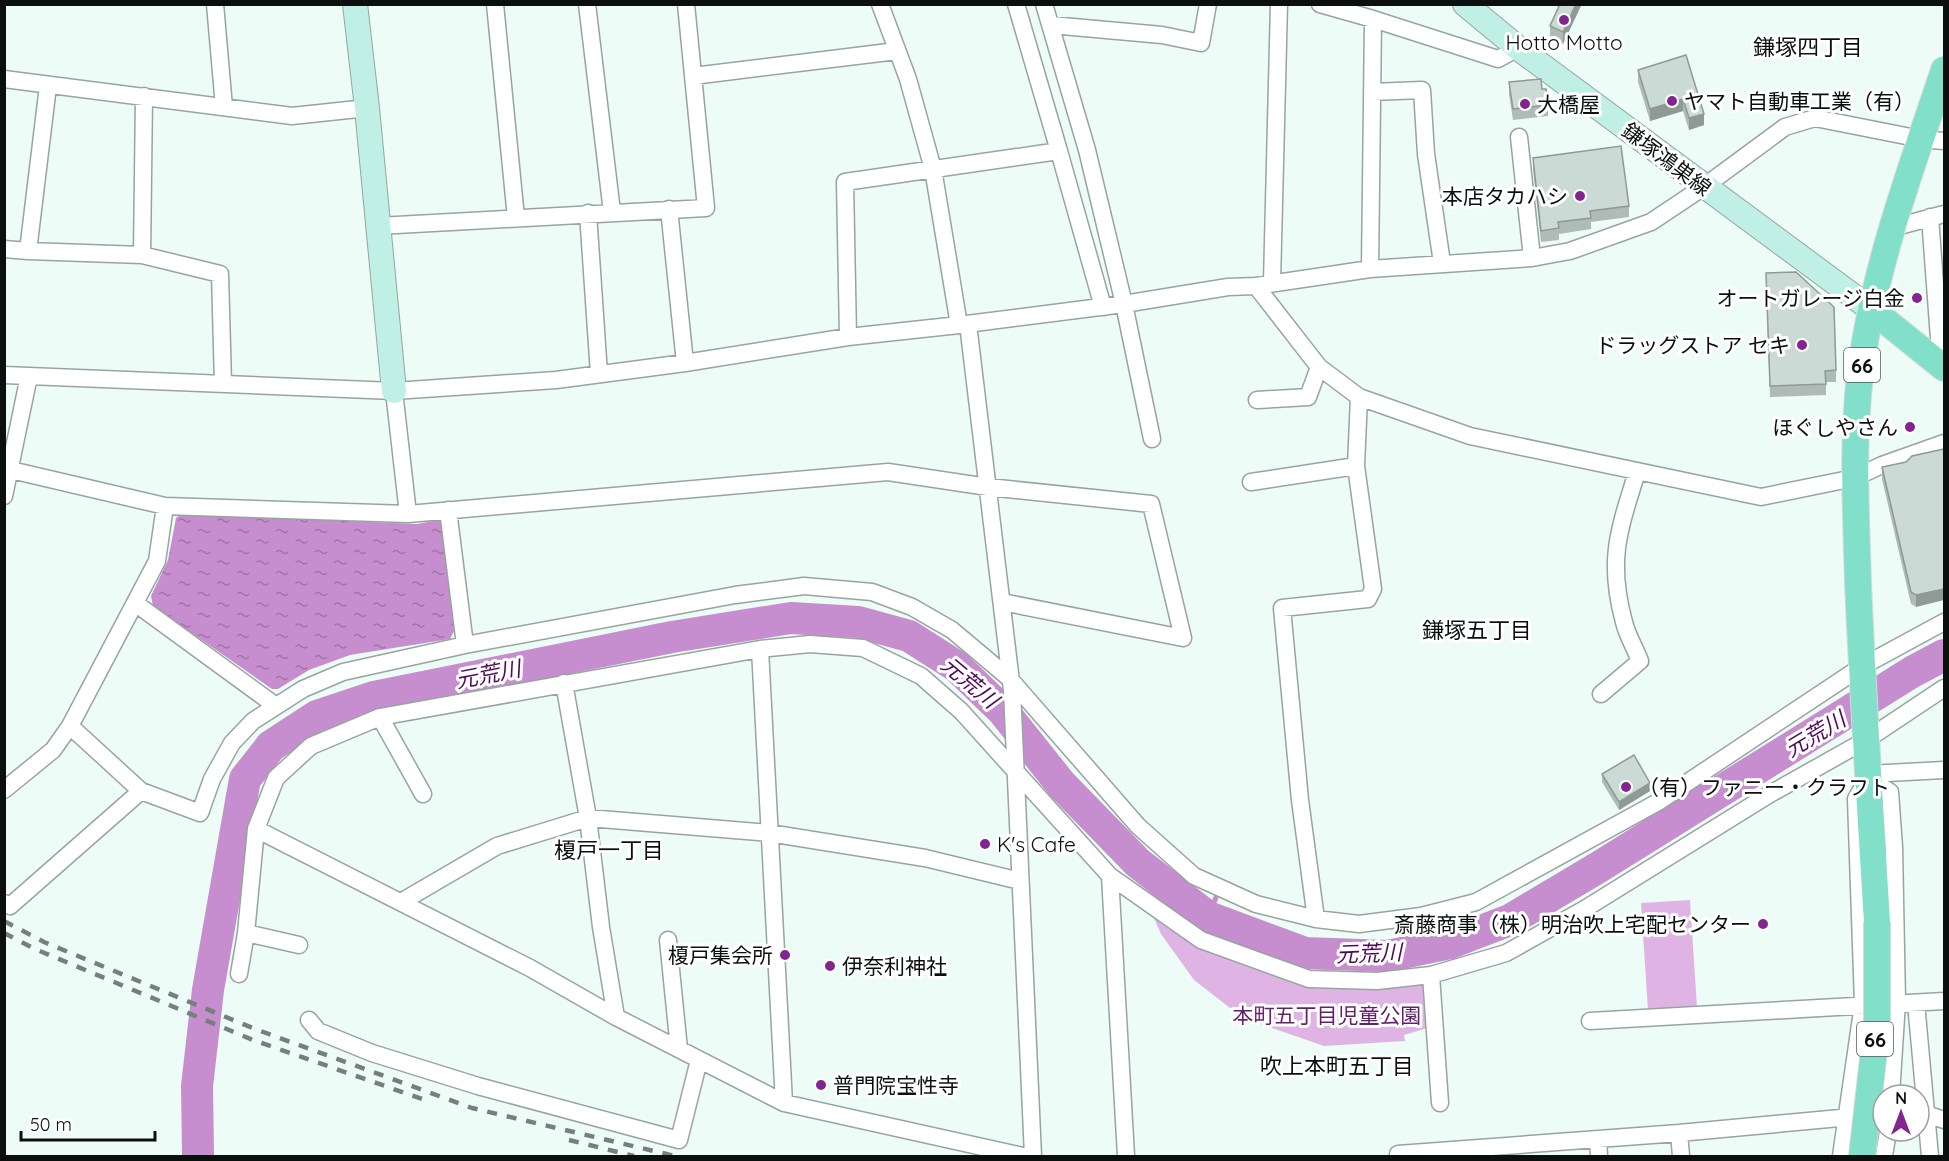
<svg xmlns="http://www.w3.org/2000/svg" width="1949" height="1161" font-family="Quicksand,'Noto Sans JP',sans-serif">
<style>
.green{fill:#dfb4e5}
.water{fill:url(#water-ripples)}
.lines{fill:none;stroke-linecap:round;stroke-linejoin:round}
.stream{stroke:#c68ece;stroke-width:5}
.river{stroke:#c68ece;stroke-width:32}
.street-casing{stroke:#97a4a0;stroke-width:19}
.secondary-casing{stroke:#97a4a0;stroke-width:26}
.primary-casing{stroke:#d8d9d9;stroke-width:28}
.street{stroke:#fff;stroke-width:16}
.secondary{stroke:#c0efe5;stroke-width:24}
.primary{stroke:#81dfca;stroke-width:26}
.rail{stroke:#767f7c;stroke-width:4.5;stroke-dasharray:10 10;stroke-linecap:butt}
.primary-bridge-casing{stroke:#d8d9d9;stroke-width:28;stroke-linecap:butt}
.primary-bridge{stroke:#81dfca;stroke-width:26}
.wall{fill:#afbbb7}
.shaded-wall{fill:#8f9995}
.building{fill:#ccdad5;stroke:#8f9995;stroke-width:1.5}
.poi-dot{fill:#832590;stroke:#fff;stroke-width:2}
.labels{text-anchor:middle;dominant-baseline:central;stroke-width:6;stroke-linejoin:round;paint-order:stroke}
.shield{fill:#fff;stroke:#545857;stroke-width:1.5}
.shield-label{font-size:20px;font-weight:bold;fill:#0b100f}
.poi-label{font-size:21px;fill:#0b100f;stroke:#fff;text-anchor:start}
.street-label{font-size:21px;fill:#0b100f;stroke:#fff}
.park-label{font-size:21px;fill:#631f6c;stroke:#fff}
.neighbourhood-label{font-size:22px;fill:#0b100f;stroke:#fff}
.water-label{font-size:22px;font-style:italic;fill:#50095a;stroke:#fff}
</style>
<defs>
<pattern id="water-ripples" width="26" height="14" patternUnits="userSpaceOnUse" patternTransform="scale(1.5)"><rect width="26" height="14" fill="#c68ece"/><path d="M2 4q2-2 4 0t4 0M15 11q2-2 4 0t4 0" fill="none" stroke="#9f73a6"/></pattern>
</defs>
<rect width="100%" height="100%" fill="#eefcf7"/>
<path class="green" d="M1690,900l7,108 -49,3 -7,-108z
M1153,916l16,13 29,16 42,19 74,21 112,-2 5,44 -27,8 1,6 -81,5 -81,-28 -49,-38 -33,-46z"/>
<path class="water" d="M181,514l236,10 21,-4 7,5 9,106 -4,8 -100,16 -41,15 -31,19h-6l-119,-83 -2,-10 17,-36 8,-42z"/>
<g class="lines">
<path class="stream" d="M1208,917l9,-22"/>
<path class="river" d="M198,1156l-1,-70 11,-96 37,-211 26,-33 46,-30 57,-19 298,-60 119,-19 67,4 51,14 47,30 47,45 58,73 77,79 70,54 97,36 83,3 62,-13 60,-23 89,-53 313,-195 32,-17"/>
<defs>
<path id="street" d="M215,4l9,103
M495,4l21,214
M587,4l25,208
M880,4l28,75 25,90 26,156
M1044,4l43,146 37,154 28,135
M1320,4l53,15
M1051,25l111,10 39,8 7,-39
M693,76l204,-25
M4,79l288,37 75,-8
M1372,92l50,-2 4,64 16,109
M1519,137l13,121
M1059,151l44,156
M669,209l16,154
M588,213l11,161
M1930,217l11,148
M378,226l328,-18 -20,-204
M1892,228l52,-14
M4,249l24,2 114,4 78,19 3,110
M28,251l20,-165
M142,255l2,-159
M1370,269l3,-250 125,40 20,-11
M1272,282l7,-278
M1256,286l63,81 40,30 111,39 291,61 93,-19 28,-13 62,-22
M968,324l44,366 21,466
M848,337l-3,-155 214,-31 -43,-147
M4,375l390,16 162,-11 129,-17 163,-26 111,-12 165,-21 104,-17 28,-1 114,-17 162,-11 38,-7 81,-29 54,-36 80,-59 30,-9 106,21 23,2
M394,391l14,123
M1257,400l51,-3 11,-30
M11,470l154,36 243,8 480,-42 100,15 163,17 32,134 -181,-36
M1251,482l105,-16
M4,496l25,-120
M165,506l-8,55 -87,165 71,65 59,22 12,-34 20,-36 21,-22 50,-32 40,-17 122,-27 270,-50 69,-9 68,6 40,15 40,23 57,48 129,148 56,50 62,28 60,15 43,5 62,-8 55,-14 182,-100 203,-135 83,-45
M448,510l17,135
M135,603l141,103
M760,649l24,454
M564,683l24,135 13,109 15,90
M1601,694l39,-33c-5,-13 -13,-26 -16,-39 -17,-62 -5,-92 13,-150
M380,717l43,77
M1868,774l76,-4
M4,790l49,-40 17,-24
M256,829l-10,104 53,12
M1110,876l16,280
M401,902l96,-56 91,-28 181,15 156,25 95,23
M4,903l6,3 131,-115
M1316,919l-16,-119 -18,-192 86,-9 5,-10 -17,-123 3,-69
M668,940l11,109
M239,974l7,-41
M1431,975l9,128
M1916,1003l14,153
M309,1020l9,11 54,22 106,33 201,54 20,-80
M1590,1021l354,-20
M1919,1114h7l18,6
M1679,1133l2,23
M1598,1140l1,16
M1023,1156l-239,-53 -168,-86 -86,-49 -274,-139 20,-51 35,-32 69,-29 380,-68 50,-5 53,4 58,28 40,35 149,165 91,64 108,39 68,2 54,-6 75,-22 77,-43 187,-116 96,-54 78,-52
M1398,1156v-2l281,-21 204,-19
M1841,1156l22,-152 -7,-205 12,-21 22,14 4,55 3,155 -6,93
M1884,1156l4,-25"/>
<path id="secondary" d="M355,4l12,104 27,283
M1465,4l53,44 354,262"/>
<path id="primary" d="M1872,310l72,58
M1877,922c-7,-113 -14,-226 -19,-339 -2,-70 -6,-139 2,-208 13,-105 51,-206 84,-305"/>
</defs>
<use href="#street" class="street-casing"/>
<use href="#secondary" class="secondary-casing"/>
<use href="#primary" class="primary-casing"/>
<use href="#street" class="street"/>
<use href="#secondary" class="secondary"/>
<use href="#primary" class="primary"/>
<path class="rail" d="M4,921l40,21 211,87 217,79 203,48
M4,933l31,16 218,91 175,61
M569,1140l65,16"/>
<defs>
<path id="primary-bridge" d="M1862,1156l15,-132v-102"/>
</defs>
<use href="#primary-bridge" class="primary-bridge-casing"/>
<use href="#primary-bridge" class="primary-bridge"/>
</g>
<path class="wall" d="M1581,4l-18,40 -13,-6v-12z
M1686,55l18,70 -15,5 -6,-19 -33,10 -12,-39v-12z
M1509,82l33,7 6,16v11l-35,4 -4,-26z
M1533,158l96,48v11l-38,5v7l-32,5v6l-18,2 -8,-72z
M1766,285l70,85v12h-10v13l-56,2z
M1944,449l-28,158 -5,-3 -29,-125v-12l24,-5z
M1602,774l48,17 -31,19 -17,-28z"/>
<path class="shaded-wall" d="M1576,4h5v2l-18,38v-12z
M1683,99v12l-33,10v-12z
M1704,114v11l-15,5v-12z
M1944,589v11l-28,7v-12z
M1650,783v8l-31,19v-8z"/>
<path class="building" d="M1560,4h16l-13,28 -13,-6z
M1686,55l18,59 -15,4 -6,-19 -33,10 -12,-39z
M1541,79l1,10h4l2,16 -35,4 -4,-27z
M1621,146l8,60 -39,5 1,7 -33,4 1,6 -18,3 -8,-73z
M1796,272l38,35 2,63 -11,1 1,13 -56,2 -4,-113z
M1944,449v140l-28,6 -5,-3 -29,-125 24,-5 6,-6z
M1634,755l16,28 -31,19 -17,-28z"/>
<g class="poi-dot">
<circle cx="1564" cy="20" r="6"/>
<circle cx="1672" cy="101" r="6"/>
<circle cx="1525" cy="104" r="6"/>
<circle cx="1580" cy="196" r="6"/>
<circle cx="1917" cy="298" r="6"/>
<circle cx="1802" cy="345" r="6"/>
<circle cx="1910" cy="427" r="6"/>
<circle cx="1626" cy="787" r="6"/>
<circle cx="985" cy="844" r="6"/>
<circle cx="1763" cy="924" r="6"/>
<circle cx="785" cy="955" r="6"/>
<circle cx="830" cy="966" r="6"/>
<circle cx="821" cy="1085" r="6"/>
</g>
<g class="labels">
<g class="shield">
<rect x="1844" y="348" width="36" height="34" rx="4.5"/>
<rect x="1857" y="1022" width="36" height="34" rx="4.5"/>
</g>
<g class="shield-label">
<text x="1862" y="365">66</text>
<text x="1875" y="1039">66</text>
</g>
<g class="poi-label">
<text x="1564" y="42" text-anchor="middle">Hotto Motto</text>
<text x="1684" y="101">ヤマト自動車工業（有）</text>
<text x="1537" y="104">大橋屋</text>
<text x="1568" y="196" text-anchor="end">本店タカハシ</text>
<text x="1905" y="298" text-anchor="end">オートガレージ白金</text>
<text x="1790" y="345" text-anchor="end">ドラッグストア セキ</text>
<text x="1898" y="427" text-anchor="end">ほぐしやさん</text>
<text x="1638" y="787">（有）ファニー・クラフト</text>
<text x="997" y="844">K's Cafe</text>
<text x="1751" y="924" text-anchor="end">斎藤商事（株）明治吹上宅配センター</text>
<text x="773" y="955" text-anchor="end">榎戸集会所</text>
<text x="842" y="966">伊奈利神社</text>
<text x="833" y="1085">普門院宝性寺</text>
</g>
<g class="street-label">
<text transform="translate(1667 159) rotate(37)">鎌塚鴻巣線</text>
</g>
<g class="park-label">
<text x="1327" y="1015">本町五丁目児童公園</text>
</g>
<g class="neighbourhood-label">
<text x="1808" y="47">鎌塚四丁目</text>
<text x="1477" y="630">鎌塚五丁目</text>
<text x="609" y="850">榎戸一丁目</text>
<text x="1337" y="1066">吹上本町五丁目</text>
</g>
<g class="water-label">
<text transform="translate(488 674) rotate(-11)">元荒川</text>
<text transform="translate(970 682) rotate(40)">元荒川</text>
<text transform="translate(1815 734) rotate(-31)">元荒川</text>
<text transform="translate(1369 953) rotate(-2)">元荒川</text>
</g>
</g>
<rect width="1949" height="1161" fill="none" stroke="#0b100f" stroke-width="12"/>
<g transform="translate(1901 1113)"><circle r="28" fill="#ffffff" stroke="#9d9f9f" stroke-width="1.5"/>
<path d="M0-4.5L10 22L0 15L-10 22Z" fill="#832590"/>
<text y="-9" font-size="16" font-weight="bold" text-anchor="middle" fill="#0b100f">N</text>
</g>
<path d="M21 1131v9h134v-9" fill="none" stroke="#0b100f" stroke-width="3"/>
<text x="30" y="1131" font-size="18" fill="#0b100f" stroke="#ffffff" stroke-width="4.5" paint-order="stroke">50 m</text>
</svg>
